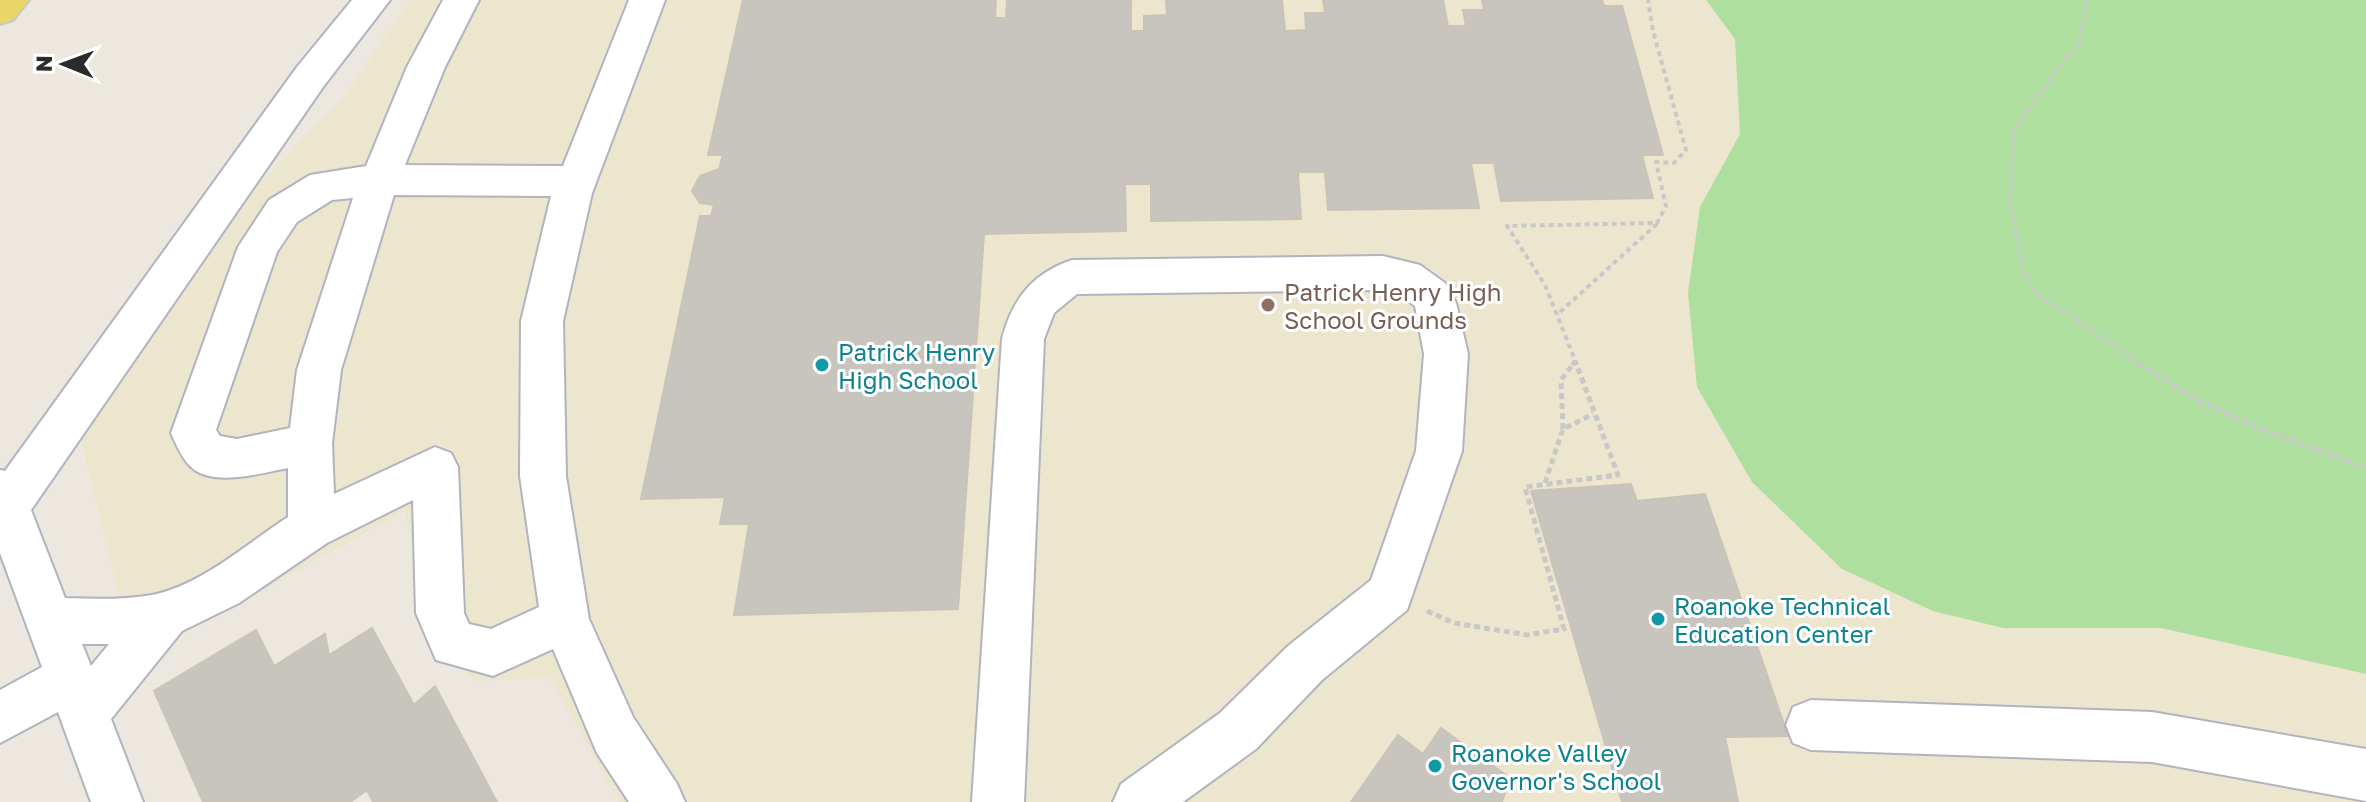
<svg xmlns="http://www.w3.org/2000/svg" width="2366" height="802" font-family="'Golos Text',sans-serif">
<style>
.education{fill:#ece6cf}
.green{fill:#afdf9f}
.building{fill:#c8c4be;stroke:#c8c4b8;stroke-width:2}
.lines{fill:none;stroke-linecap:round;stroke-linejoin:round}
.minor-casing{stroke:#b2b3be;stroke-width:4}
.major-casing{stroke:#c8c8c8;stroke-width:4}
.path-far1{stroke:#c8c8c8;stroke-width:4;stroke-dasharray:5 4;stroke-linecap:butt}
.path{stroke:#c8c8c8;stroke-width:5;stroke-dasharray:6 4;stroke-linecap:butt}
.minor{fill:#fff;fill-rule:evenodd}
.major{fill:#e8d668;fill-rule:evenodd}
.education-dot{fill:#8d6e63;stroke:#fff;stroke-width:3}
.culture-dot{fill:#0f9aa8;stroke:#fff;stroke-width:3}
.labels{text-anchor:middle;dominant-baseline:central;stroke-width:6;stroke-linejoin:round;paint-order:stroke}
.education-label{font-size:24px;fill:#785e54;stroke:#fff;text-anchor:start}
.culture-label{font-size:24px;fill:#0d838f;stroke:#fff;text-anchor:start}
</style>
<rect width="100%" height="100%" fill="#ece8df"/>
<path class="education" d="M410,0h1956v802h-1747l-69,-124 -75,3 -43,-43 -27,-127 -270,150 -57,-232 184,-248 81,-82z"/>
<path class="green" d="M1706,0h660v674l-205,-46h-158l-70,-17 -91,-42 -90,-87 -55,-95 -9,-94 12,-86 40,-73 -5,-95z"/>
<path class="building" d="M743,0h253l-1,18h11l1,-18h124v31h13v-15l23,-1 -1,-15h116l3,31 21,-1 -1,-17h20l-2,-13h120l5,26h18l-3,-16h21l-2,-10h120l2,6h18l41,149h-21l11,43 -152,3 -7,-38h-23l8,45 -151,2 -3,-38h-27l3,47 -150,2v-37h-26l1,47 -142,3 -26,375 -224,6 15,-91h-29l5,-27 -84,2 59,-283h11l3,-11 -14,-2 -8,-12 8,-15 19,-7 4,-14h-15z
M1631,484l6,17 68,-7 83,242 -63,1 13,65h-116l-91,-311z
M372,628l42,77 21,-19 62,116h-124l-6,-12 -17,12h-147l-49,-111 102,-61 18,36 51,-32 4,21z
M1441,728l69,50 -8,24h-151l47,-67 25,19z"/>
<g class="lines">
<defs>
<path id="minor" d="M352,0h38l-67,87 -292,423 34,88c29,1 59,2 87,-3 50,-10 94,-51 136,-78v-49c-26,5 -77,20 -98,-2 -9,-9 -14,-22 -19,-33l67,-186 31,-47 41,-25 56,-9 41,-99 36,-67h36l-34,67 -40,98 158,1 66,-166h36l-73,193 -29,128 3,155 23,143 44,98 44,67 8,18h-56l-32,-49 -44,-104 -60,27 -57,-16 -20,-47 -3,-113 -86,43 -88,60 -57,28 -71,88 32,83h-52l-33,-90 -58,31v-53l42,-23 -42,-114v-83l5,1 292,-404zM394,195l157,1 -30,125 -1,155 19,131 -48,22 -22,-5 -5,-11 -6,-146 -7,-14 -16,-6 -101,47 -2,-51 9,-73zM353,198l-56,172 -7,58 -53,11 -17,-3 -4,-6 61,-178 20,-30 35,-22zM82,644h27l-18,22z
M1383,256l37,9 25,18 11,20 12,51 -6,97 -55,159 -85,70 -66,69 -73,53h-70l8,-18 99,-71 68,-67 83,-66 45,-129 8,-97 -9,-48 -19,-14 -13,-2 -306,4 -23,19 -10,26 -20,463h-52l30,-463c10,-40 31,-66 70,-79z
M1811,700l341,12 214,37v52l-214,-39 -341,-12 -18,-7 -7,-18 7,-18z"/>
<path id="major" d="M0,0h29l-16,20 -13,4z"/>
</defs>
<use href="#minor" class="minor-casing"/>
<use href="#major" class="major-casing"/>
<path class="path-far1" d="M2087,0l-8,47 -16,13 -49,71 -4,70 13,69 17,28 25,13 76,54
M1560,312l97,-88
M1572,365l4,-5
M1577,365l-32,-80 -38,-59 150,-3 9,-17 -10,-44 18,1 12,-13 -33,-119 -5,-31"/>
<path class="path" d="M2138,363l56,35 57,27 115,43
M1563,429l-2,-49 13,-17
M1545,483l18,-54 30,-15
M1427,611l27,12 73,12 37,-6 -39,-142 93,-12 -42,-112"/>
<use href="#minor" class="minor"/>
<use href="#major" class="major"/>
</g>
<circle class="education-dot" cx="1268" cy="305" r="8"/>
<g class="culture-dot">
<circle cx="822" cy="365" r="8"/>
<circle cx="1658" cy="619" r="8"/>
<circle cx="1435" cy="766" r="8"/>
</g>
<g class="labels">
<g class="education-label">
<text x="1284" y="291">Patrick Henry High<tspan x="1284" dy="28">School Grounds</tspan></text>
</g>
<g class="culture-label">
<text x="838" y="351">Patrick Henry<tspan x="838" dy="28">High School</tspan></text>
<text x="1674" y="605">Roanoke Technical<tspan x="1674" dy="28">Education Center</tspan></text>
<text x="1451" y="752">Roanoke Valley<tspan x="1451" dy="28">Governor's School</tspan></text>
</g>
</g>
<g transform="translate(64 64) rotate(271)" stroke="#ffffff" stroke-width="6" paint-order="stroke">
<path d="M0-6L14 30L0 20L-14 30Z" fill="#2b2b2b"/>
<text y="-12" font-size="22" font-weight="bold" text-anchor="middle" fill="#2b2b2b">N</text>
</g>
</svg>
